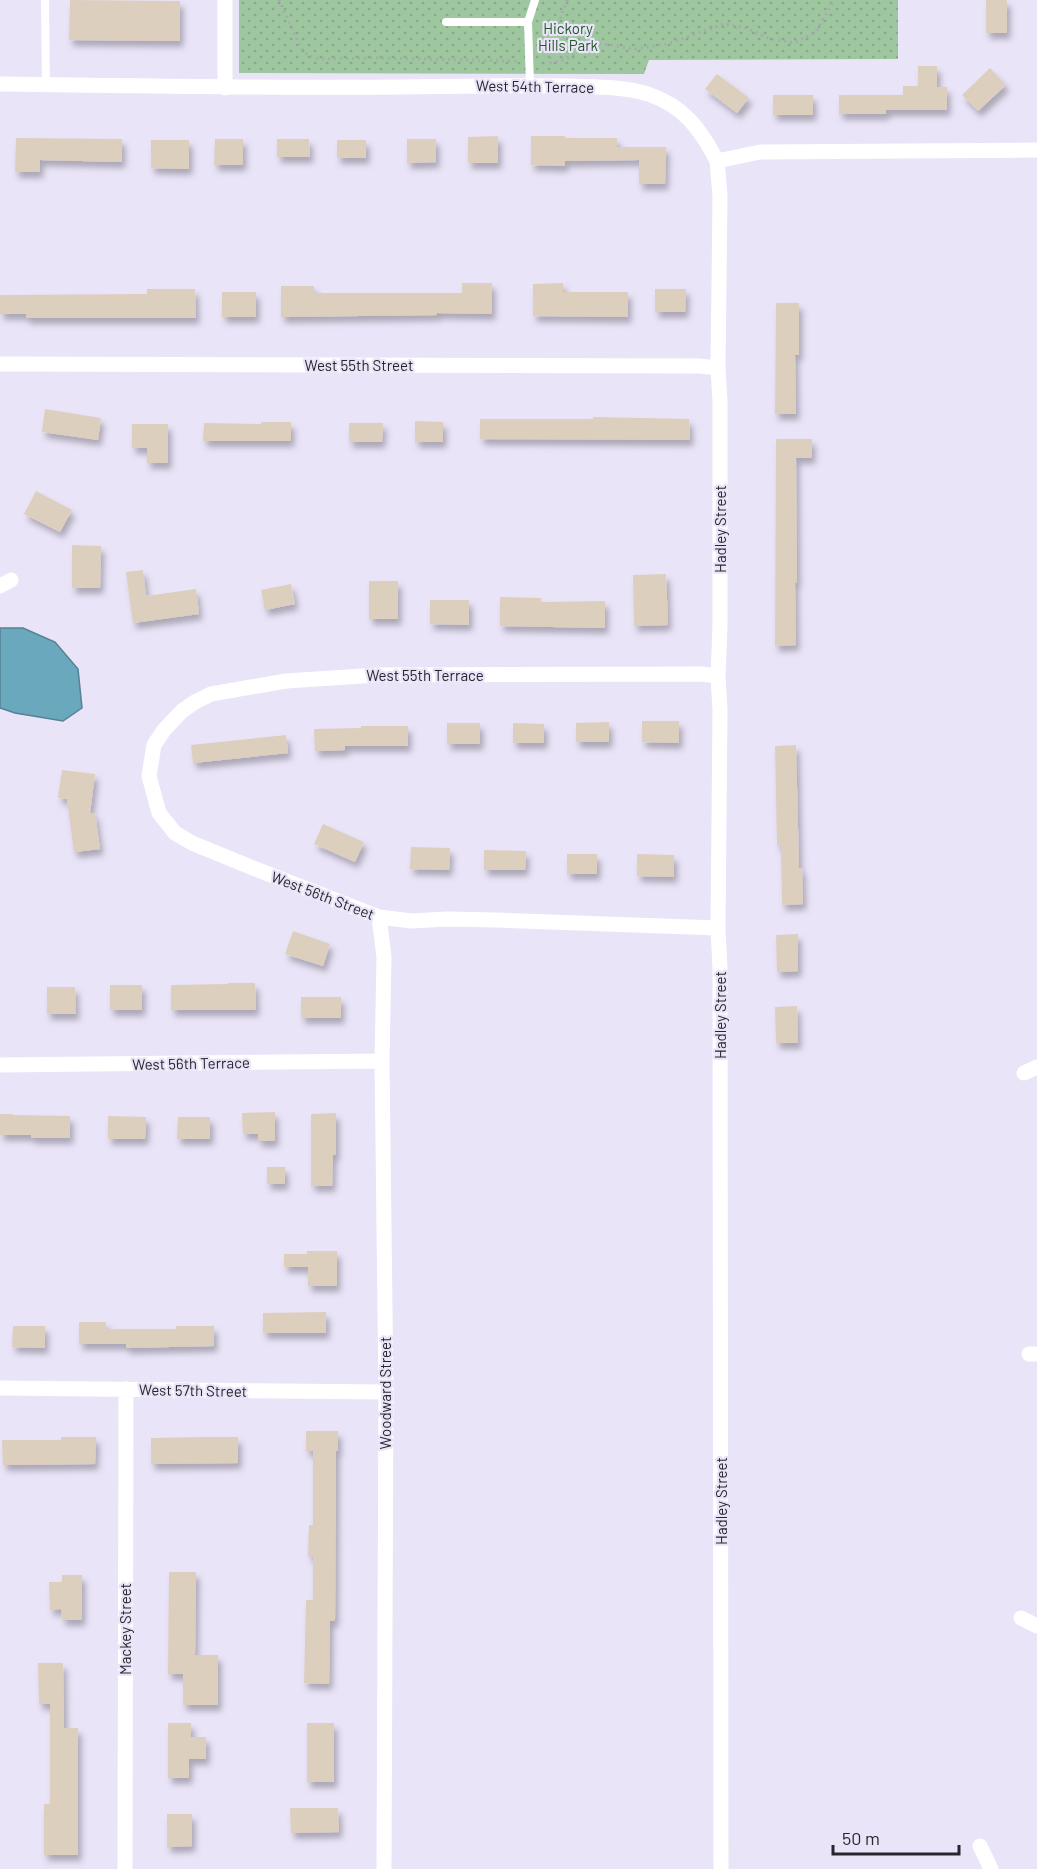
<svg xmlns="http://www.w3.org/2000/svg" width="1037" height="1869" font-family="Barlow,sans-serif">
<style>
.grass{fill:url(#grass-dots)}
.water{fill:#69a8bd;stroke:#568192;stroke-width:1.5}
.building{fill:#ddcfbe;filter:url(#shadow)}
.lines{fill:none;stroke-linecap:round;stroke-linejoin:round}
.path{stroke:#a8a4b3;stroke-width:3;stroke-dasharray:1.5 4.5;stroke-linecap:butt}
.service{stroke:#fff;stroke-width:8}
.minor{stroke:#fff;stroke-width:15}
.labels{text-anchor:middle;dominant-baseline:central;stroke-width:4.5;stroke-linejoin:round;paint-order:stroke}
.park-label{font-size:15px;fill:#205926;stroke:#eae4f8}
.street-label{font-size:15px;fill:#28262d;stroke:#eae4f8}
</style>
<defs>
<pattern id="grass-dots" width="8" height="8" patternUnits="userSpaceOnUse" patternTransform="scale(1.5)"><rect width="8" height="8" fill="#9ec69f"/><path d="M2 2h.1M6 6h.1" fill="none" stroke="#88aa89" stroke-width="1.8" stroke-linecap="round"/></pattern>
<filter id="shadow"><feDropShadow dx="3.5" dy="6" stdDeviation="3" flood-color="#0004"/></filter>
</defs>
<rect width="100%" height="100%" fill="#eae4f8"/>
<path class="grass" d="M239,0h659v59l-249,1 -5,14 -405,-1z"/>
<path class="water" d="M0,628h23l32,14 23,27 4,39 -19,13 -48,-8 -15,-5z"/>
<path class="building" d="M70,0l110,1v40l-111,-1z
M986,0h21v33h-21z
M918,66h19v21h10v23h-61v4h-47v-19h64v-9h15z
M990,68l16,17 -28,26 -16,-16z
M717,74l32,24 -12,15 -32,-24z
M773,95h40v20h-40z
M498,136v27h-30v-26z
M531,136h34v2h52v9h49l-1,37h-26v-24l-74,1v5l-34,-1z
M16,138l106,1v23l-82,-2v12h-25z
M215,139h28v26h-29z
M277,139h32l1,18h-33z
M407,139h29v23l-29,1z
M151,140h38v29l-38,-1z
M337,140h29v18h-29z
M462,283h30v31l-55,-1v2l-156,2v-31h33v7h148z
M563,283v9h65v25l-95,-1v-32z
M147,289h48l1,29h-170v-4h-26v-19l147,-1z
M655,289h31l-1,23h-30z
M222,292h34v25h-34z
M776,303h23v52h-4l1,59h-21z
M45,409l56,9 -3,22 -56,-8z
M593,417l96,2 1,21 -210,-1v-20h113z
M415,421l28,1v20h-28z
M261,422h30v19h-88l1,-18 57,1z
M349,423h34l-1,19h-33z
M132,424h36v39h-21v-15h-15z
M776,439h36v19h-16l1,125h-2l1,62 -21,1z
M36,491l36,19 -12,22 -36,-18z
M72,545l29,1 -1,42h-28z
M143,570l3,26 50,-7 3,25 -66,9 -7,-51z
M666,574l2,51 -34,1 -1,-51z
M369,581h29v38h-29z
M291,584l4,20 -30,6 -4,-20z
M500,597l41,1v4l64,-1v27l-105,-2z
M430,600h39v25l-39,-1z
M642,721h37v22l-37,-1z
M609,722v20h-33v-19z
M447,723h33v21h-33z
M513,723l31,1v19h-31z
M361,726h47v20h-63v4l-30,1 -1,-22 47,-1z
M286,735l2,18 -95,10 -2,-18z
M796,745l3,123h3l1,36 -21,1 -1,-60h-4l-2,-99z
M62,770l33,4 -5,40 5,-1 5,36 -26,3 -7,-53 -9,-1z
M323,824l41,18 -9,20 -41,-18z
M411,847l39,1 -1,22 -39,-1z
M484,850l42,1 -1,19h-41z
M567,854h30v20h-30z
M637,854l37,1v22l-37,-1z
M293,931l37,13 -7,22 -38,-12z
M798,934v37l-21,1 -1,-37z
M228,983h27l1,27h-85v-25l57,-1z
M110,985h32v25h-32z
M47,987h28l1,27h-29z
M301,997h40v21h-40z
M797,1006l1,37h-22l-1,-36z
M275,1112v29h-17v-7h-15l-1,-21z
M336,1113v42h-3l-1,31h-21v-72z
M0,1114h13v1l57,1v22h-39v-3h-31z
M108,1116l38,1 -1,22h-37z
M178,1117h32v22h-33z
M267,1167h18v17h-18z
M307,1251h30v35h-29v-19h-24v-13h23z
M326,1312v21h-63v-20z
M79,1322h27v7h70v-3h38v20l-88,2v-4h-47z
M13,1326h32v22l-33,-1z
M306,1431h32v20h-2l-1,170h-5l-1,63 -25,-1 2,-83h7v-44h-5l1,-31h4v-74h-7z
M61,1437h35l-1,27 -92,1 -1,-25h59z
M206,1437h32v26l-87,1v-26z
M169,1572h27l-1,83h23v50h-35v-31h-15z
M62,1575h20v45h-20l-1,-11 -11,1 -1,-28h13z
M38,1663h25l1,65h14v127h-34v-51h6v-100h-11z
M168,1723h23v14h15v22h-17v19h-21z
M307,1723h27v59h-27z
M290,1808h48l1,24 -48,1z
M167,1814h25v32l-25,1z"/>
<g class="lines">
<path class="path" d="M279,0l22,48 8,8 10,3 57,-1 140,3
M567,0l-17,47v16l13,-3 32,-17 41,6 31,-5 57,-20 22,4 22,10 26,5 22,-11 18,-32"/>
<path class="service" d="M45,0l1,85
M446,22h82l2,63
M528,22l7,-22"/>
<path class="minor" d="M225,0v88
M0,84c135,2 269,4 404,3 54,-1 109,-2 163,-1 27,1 55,0 81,8 36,12 53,36 69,67l43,-9 277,-2
M717,161l3,35 -2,172 2,33v225l-2,50 2,34 -2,218 2,41 1,900
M0,364l699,2 19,2
M0,586l11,-6
M718,676l-16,-2 -324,1 -92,6 -75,13 -16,8 -13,9 -18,19 -10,15 -5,31 10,37 16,20 17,10 61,25 126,49 33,4 35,-2 49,1 222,8
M379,917l5,40 -2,104 4,331 -2,477
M0,1065l382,-4
M1024,1073l13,-6
M1029,1354h8
M0,1388l386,4
M1021,1618l16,8
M980,1846l11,23
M125,1869l1,-480"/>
</g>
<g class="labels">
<g class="park-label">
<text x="568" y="28">Hickory<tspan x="568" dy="17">Hills Park</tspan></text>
</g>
<g class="street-label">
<text transform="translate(535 86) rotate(1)">West 54th Terrace</text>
<text x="359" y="365">West 55th Street</text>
<text transform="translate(720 529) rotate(-90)">Hadley Street</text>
<text x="425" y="675">West 55th Terrace</text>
<text transform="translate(323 895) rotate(21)">West 56th Street</text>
<text transform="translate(720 1015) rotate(-90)">Hadley Street</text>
<text transform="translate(191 1063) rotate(-1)">West 56th Terrace</text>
<text transform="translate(193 1390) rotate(1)">West 57th Street</text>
<text transform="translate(385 1393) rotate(-90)">Woodward Street</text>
<text transform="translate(721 1501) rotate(-90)">Hadley Street</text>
<text transform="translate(125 1629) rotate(-90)">Mackey Street</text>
</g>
</g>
<path d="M833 1845v9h126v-9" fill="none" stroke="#28262d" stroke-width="3"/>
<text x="842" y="1845" font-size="18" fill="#28262d" stroke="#eae4f8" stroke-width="4.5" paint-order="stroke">50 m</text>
</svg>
